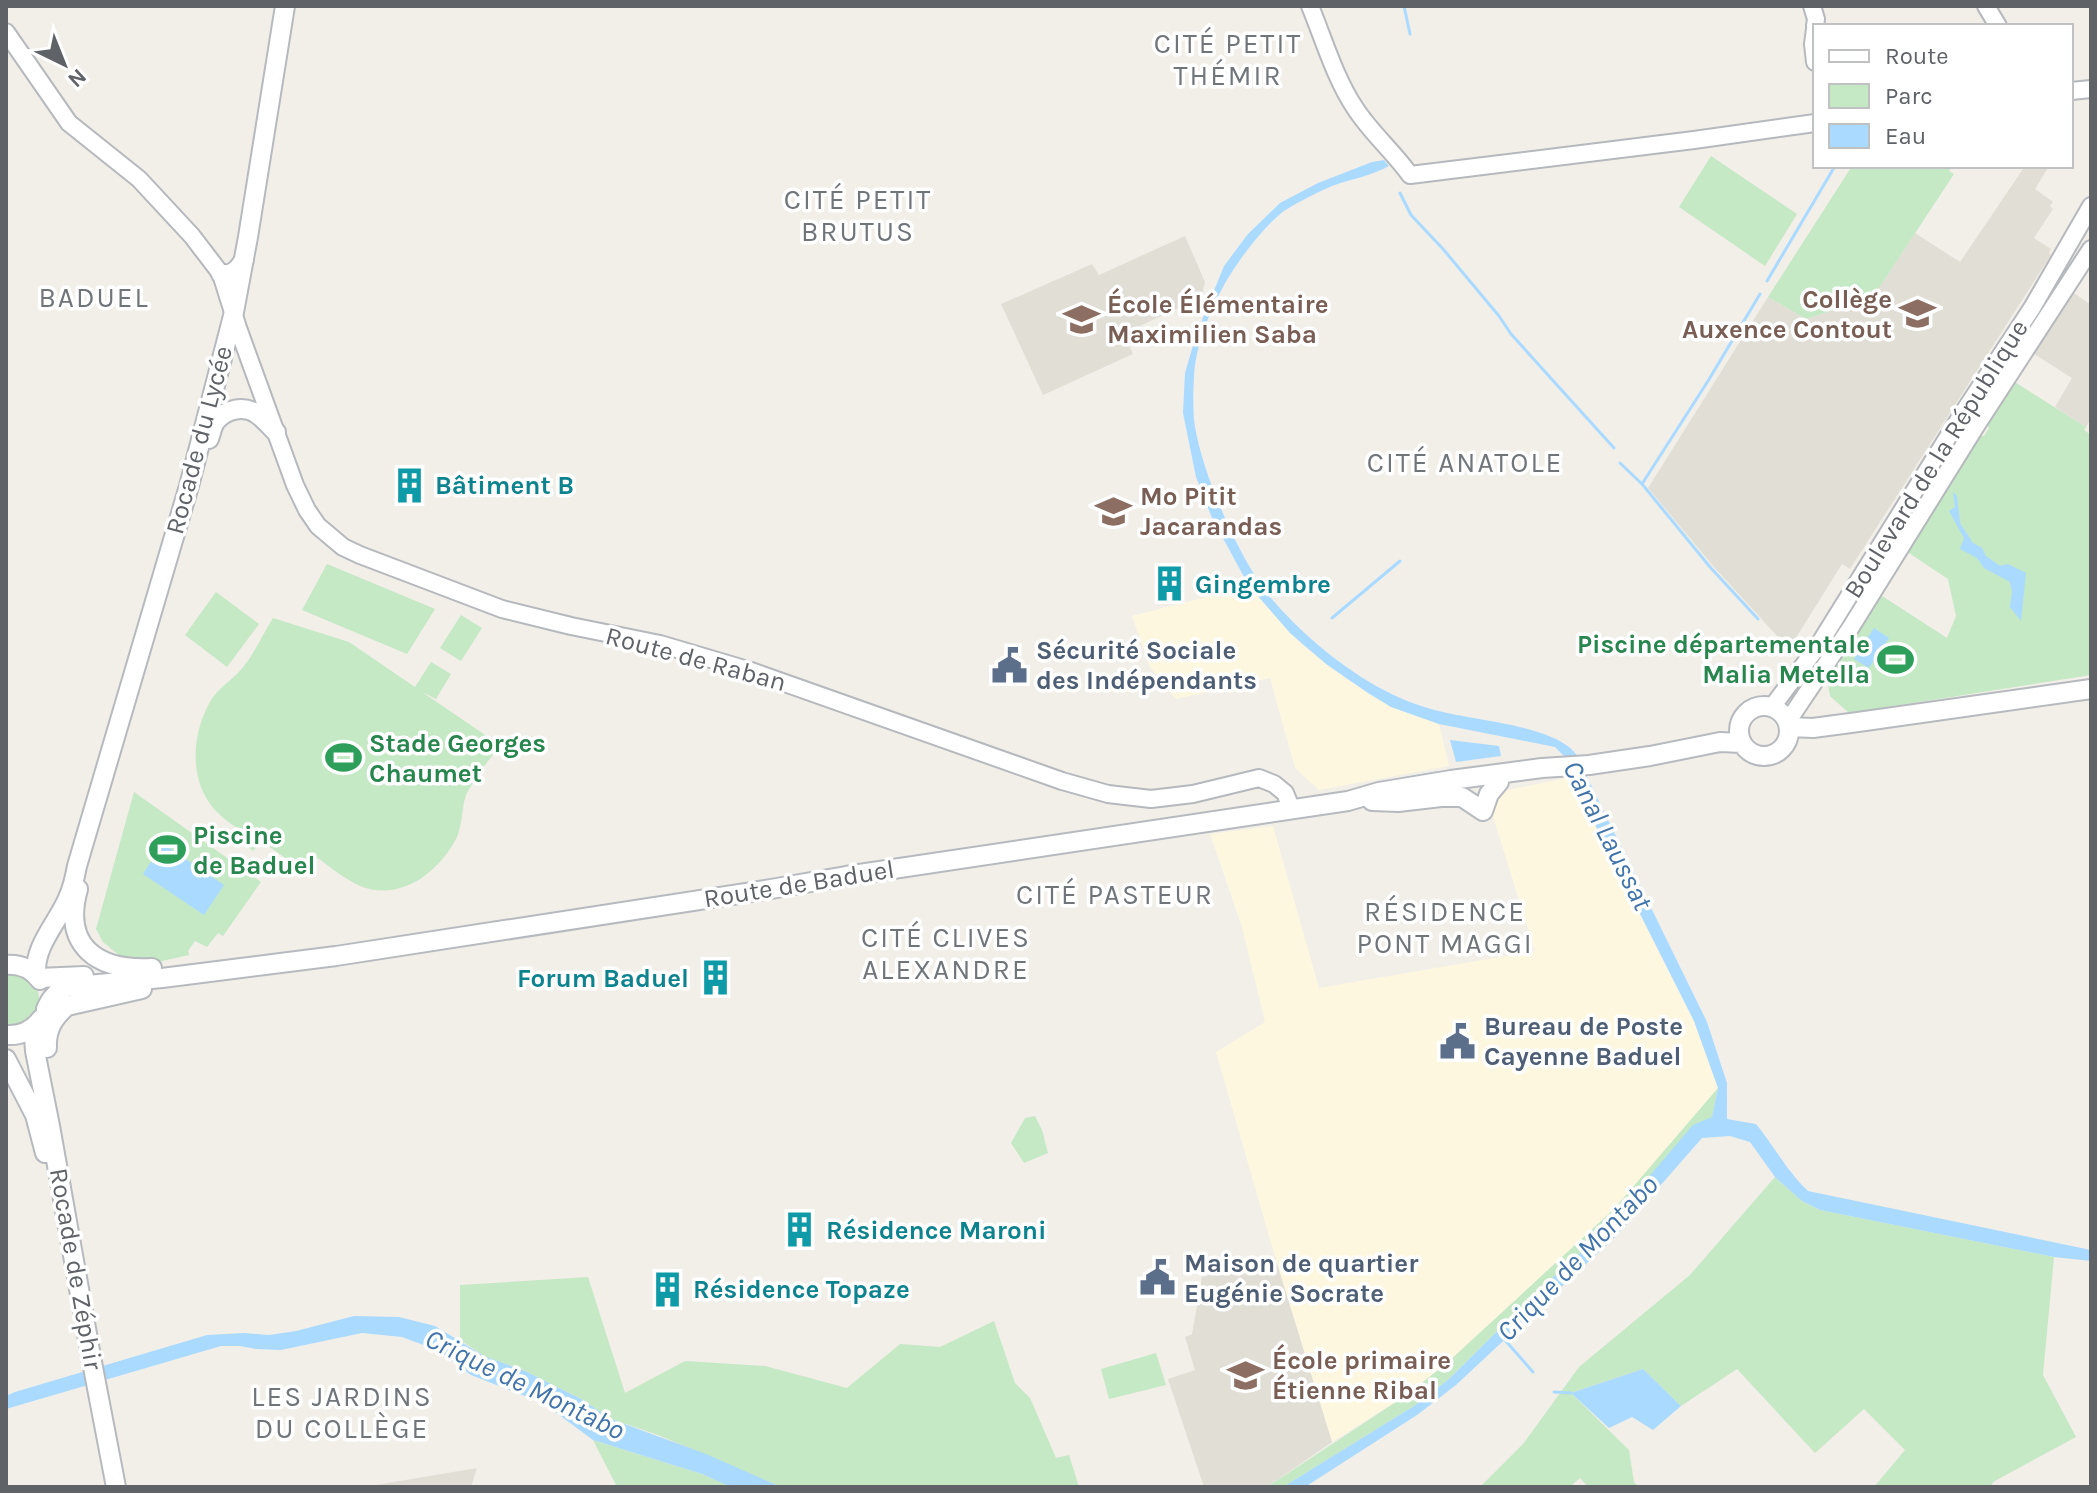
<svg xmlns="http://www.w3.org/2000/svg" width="2097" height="1493" font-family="Karla,sans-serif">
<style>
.commercial{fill:#fef7e0}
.education{fill:#e1ded6}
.green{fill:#c5e8c5}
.water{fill:#aadaff}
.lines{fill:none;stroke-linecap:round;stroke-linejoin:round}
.stream{stroke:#aadaff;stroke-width:3}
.tertiary-casing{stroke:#b5b8bc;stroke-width:20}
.secondary-casing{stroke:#b6babf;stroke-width:22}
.tertiary{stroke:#fff;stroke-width:16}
.secondary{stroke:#fff;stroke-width:18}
.labels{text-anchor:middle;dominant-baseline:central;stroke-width:7;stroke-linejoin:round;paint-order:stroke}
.education-label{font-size:26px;font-weight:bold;fill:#785e54;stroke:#fff;text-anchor:start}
.street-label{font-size:26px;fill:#5f6368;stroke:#fff}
.culture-label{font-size:26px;font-weight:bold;fill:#0d838f;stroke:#fff;text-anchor:start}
.leisure-label{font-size:26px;font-weight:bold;fill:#27864d;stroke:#fff;text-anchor:start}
.service-label{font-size:26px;font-weight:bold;fill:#4e5e75;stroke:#fff;text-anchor:start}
.neighbourhood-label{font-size:28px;letter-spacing:2px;fill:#70757a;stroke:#fff}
.water-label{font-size:28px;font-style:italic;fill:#4174aa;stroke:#fff}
</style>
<rect width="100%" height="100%" fill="#f1efe8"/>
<path class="commercial" d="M1249,586l53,59 45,34 44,28 48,17 10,42 -130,24 -24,-22 -25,-90 -94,21 -26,-32 -18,-51z
M1571,777l123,244 24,67 -104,121 -167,154 -39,31 -76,48 -57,-185 -59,-205 49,-30 -23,-95 -32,-93 63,-8 46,162 216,-37 -45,-144 8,-15z"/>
<path class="education" d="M2025,166h24l-14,23 18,13 -3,4 3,3 -19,29 17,11 -2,4 2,2 -201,314 -8,-5 -53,85 -75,-82 -66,-79 120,-191 38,22 67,-22 42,-64 45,29z
M1185,236l20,46 -4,16 -77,35 9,21 -90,41 -42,-91 91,-40 7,11z
M2074,293l17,12v114l-5,8 -31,-20 17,-29 -41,-26 35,-55z
M1275,1257l57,185 -65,45h-63l-36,-108 27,-9 -10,-33 7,-3 10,-57z
M477,1468l-6,19h-107z"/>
<path class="green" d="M1711,156l86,58 -32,52 -86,-59z
M1852,166h100l-3,5 5,3 -81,123 -67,22 -38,-22z
M2013,381l73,46 -2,3 7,5v240l-242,38 -19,-17 -3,-17 52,-85 68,44 9,-22 -8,-37 -42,-28 72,-115h6l5,-8 -2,-5z
M327,564l108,45 -28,45 -105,-44z
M216,592l43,32 -32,43 -42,-32z
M461,615l21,13 -21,33 -21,-13z
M273,618l76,24 66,45 16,-25 20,12 -15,25 -14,-7 78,53c-11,15 -23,30 -32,46 -7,11 -4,32 -12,48 -18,34 -56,63 -96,47 -15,-7 -29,-18 -42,-28l-5,2 -9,11 -43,-30 -8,10 -5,-4 6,-8c-12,-8 -26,-16 -36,-26 -31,-30 -27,-82 -5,-116 9,-12 22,-19 31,-31 11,-14 19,-32 29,-48z
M134,792l127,90 -38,54 -5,-3 -11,14 -12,-6 -7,10 1,4 -27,6h-36l-23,-19 -7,-13z
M6,973h14c6,5 16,11 18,19 6,21 -14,34 -32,32z
M1718,1088l-6,30 -19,8 -99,115 -53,47 -92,91 -35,27 -131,81h-16l141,-93 39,-31 167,-154z
M1035,1116l7,14 6,23 -24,10 -13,-20 14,-25z
M1775,1177l27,24 18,9 234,47 -11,118 33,62 -83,45 -2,5h-117l31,-37 -41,-41 -49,44 -78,-84 -56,37 -38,-37 -72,24 58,57 5,32 5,5h-51l-8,-9 -10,9h-90l43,-43 56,-77 111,-92z
M588,1277l37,116 60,-32 80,5 82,22 53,-44 40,3 54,-26 21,62 15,15 26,60 13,-3 10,32h-298l-123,-52 -47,-16 -30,-20 -56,-28 -41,-15 -24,-16v-55z
M1156,1353l10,32 -57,14 -8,-30z
M593,1440l109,34 29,13h-114z"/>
<path class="water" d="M1384,160l5,6c-18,10 -38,13 -57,20 -14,6 -36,17 -48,25 -22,17 -48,52 -61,76 -14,26 -28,60 -29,91 -1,13 -1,29 0,42 6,49 45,139 76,177 30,35 66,66 106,89 22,12 44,21 67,26 35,9 116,14 135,45l-11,2 -12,-12 -116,-23 -48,-17 -23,-14 -42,-29 -36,-31 -41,-47 -37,-68 -16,-41 -13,-64 2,-40 11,-38 28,-69 24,-32 32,-31 38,-20 54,-21z
M1953,492l4,4 3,27 13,20 9,5 4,8 14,10 8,-2 18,9 -5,48 -11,-14 2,-15 -2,-10 -26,-14 -7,-10 -17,-9 4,-11 -15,-27 6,-4z
M1874,628l15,10 -20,30 -15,-9z
M1450,740l49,6 2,10 -45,6z
M1586,775l121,247 20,61v36l29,5c18,22 31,47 52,67l283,59v11l-37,-4 -234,-47 -18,-9 -27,-24 -25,-35 -20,-6 -28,2 -85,97 -161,150 -39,30 -112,72h-22l131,-81 35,-27 92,-91 53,-47 99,-116 19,-8 6,-29 -24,-67 -123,-244z
M163,844l61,41 -20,30 -61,-41z
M354,1316l45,1 36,9 49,30 41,15 56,28 30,20 95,35 75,33h-50l-29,-13 -109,-34 -50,-37 -72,-28 -34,-25 -35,-13 -40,-4 -81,17 -25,-1 -16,-3h-19l-215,63v-13l9,-4 192,-57 37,-2 25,2 27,-4z
M1643,1369l38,37 -28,24 -21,-13 -23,11 -38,-35z"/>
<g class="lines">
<path class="stream" d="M1404,6l6,28
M1400,193l11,22 32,34 56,67 12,18 103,114
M1767,281l68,-115
M1620,463l22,21 68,83 48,52
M1642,484l66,-103 52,-87
M1332,618l68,-57
M1457,770l28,-3
M1403,779l33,-6
M1504,1339l29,33
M1554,1392l17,1"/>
<defs>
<path id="tertiary" d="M1310,6c14,34 25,72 45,102 16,25 38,43 55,67l284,-35 121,-17
M1812,6l4,13 -1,7
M1986,6l12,20
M1815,29l-2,15 2,18
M6,32l63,91 70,56 53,57 29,38 17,54 57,157 12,25 11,16 25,21 17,8 142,54 69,17 89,18 91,27 311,110 46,13 43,5 42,-5 66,-16 15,6 11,9 7,17
M2071,91l20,-2
M1772,707l46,-61 143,-230 71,-108 59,-102
M1788,721l63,-94 125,-201 115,-177"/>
<path id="secondary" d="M221,274c11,2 17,-4 23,-14
M209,439c2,-5 3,-13 7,-18 10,-12 28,-16 41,-7 7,5 13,12 19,18
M1739 731a25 25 0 1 1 50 0a25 25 0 1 1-50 0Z
M1789,727l24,1 45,-6 233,-33
M1372,801l26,1 43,-5h21l21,14 6,-17 10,-12
M78,889c-16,58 20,82 74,79
M6,965c14,-1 25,3 34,15
M36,975c-2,-30 21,-51 32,-77 5,-11 7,-21 9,-32l112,-380 45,-174 14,-75 37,-231
M39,978l45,-2
M46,1009c5,-12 10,-16 21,-22l95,-9 174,-22 435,-67 75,-13 502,-75 31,-9 72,-12 91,-12 47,-3 61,-9 70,-14 22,1
M38,1023l-4,14 1,14 15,75 42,236 24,125
M6,1035c15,1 26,-4 35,-16
M47,1048c-1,-18 6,-30 20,-42l75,-17
M6,1059l29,56 10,38"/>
</defs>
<use href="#tertiary" class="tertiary-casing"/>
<use href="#secondary" class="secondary-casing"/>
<use href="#tertiary" class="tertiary"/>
<use href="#secondary" class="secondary"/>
</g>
<defs>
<symbol id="school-bare" viewBox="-9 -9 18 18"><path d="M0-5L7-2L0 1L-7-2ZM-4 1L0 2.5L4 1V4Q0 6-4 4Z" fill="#8d6e63" stroke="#fff" stroke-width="2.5" paint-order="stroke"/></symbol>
<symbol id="building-bare" viewBox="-9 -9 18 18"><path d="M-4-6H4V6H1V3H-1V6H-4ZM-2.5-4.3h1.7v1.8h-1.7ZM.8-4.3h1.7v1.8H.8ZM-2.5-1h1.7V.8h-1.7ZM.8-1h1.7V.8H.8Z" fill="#0f9aa8" stroke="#fff" stroke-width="2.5" paint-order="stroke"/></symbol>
<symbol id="stadium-bare" viewBox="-9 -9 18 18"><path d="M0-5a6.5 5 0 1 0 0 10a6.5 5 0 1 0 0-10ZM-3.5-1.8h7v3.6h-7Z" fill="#2e9e5b" stroke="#fff" stroke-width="2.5" paint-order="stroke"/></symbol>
<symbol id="civic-bare" viewBox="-9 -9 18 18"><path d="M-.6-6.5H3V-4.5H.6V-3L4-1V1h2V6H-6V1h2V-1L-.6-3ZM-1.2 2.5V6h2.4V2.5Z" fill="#5c6f8a" stroke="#fff" stroke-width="2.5" paint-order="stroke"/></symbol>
</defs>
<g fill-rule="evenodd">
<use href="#school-bare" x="1892" y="288" width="51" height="51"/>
<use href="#school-bare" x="1056" y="294" width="51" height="51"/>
<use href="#building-bare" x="384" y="460" width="51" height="51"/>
<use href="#school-bare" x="1088" y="486" width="51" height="51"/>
<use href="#building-bare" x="1144" y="558" width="51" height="51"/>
<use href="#stadium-bare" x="1870" y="634" width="51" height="51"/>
<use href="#civic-bare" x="984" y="640" width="51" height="51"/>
<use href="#stadium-bare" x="318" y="732" width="51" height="51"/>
<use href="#stadium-bare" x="142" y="824" width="51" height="51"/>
<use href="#building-bare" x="690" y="952" width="51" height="51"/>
<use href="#civic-bare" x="1432" y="1016" width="51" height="51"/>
<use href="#building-bare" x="774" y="1204" width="51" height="51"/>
<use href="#civic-bare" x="1132" y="1252" width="51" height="51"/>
<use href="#building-bare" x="642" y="1264" width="51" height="51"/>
<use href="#school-bare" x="1220" y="1350" width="51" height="51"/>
</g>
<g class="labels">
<g class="education-label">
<text x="1892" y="299" text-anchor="end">Collège<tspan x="1892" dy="30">Auxence Contout</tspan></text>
<text x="1107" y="304">École Élémentaire<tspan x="1107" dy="30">Maximilien Saba</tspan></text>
<text x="1140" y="496">Mo Pitit<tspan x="1140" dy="30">Jacarandas</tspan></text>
<text x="1272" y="1360">École primaire<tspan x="1272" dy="30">Étienne Ribal</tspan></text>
</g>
<g class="street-label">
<text transform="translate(199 440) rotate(-75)">Rocade du Lycée</text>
<text transform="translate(1936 459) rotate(-58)">Boulevard de la République</text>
<text transform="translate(696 659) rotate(15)">Route de Raban</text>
<text transform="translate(799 884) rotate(-9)">Route de Baduel</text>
<text transform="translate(76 1269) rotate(80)">Rocade de Zéphir</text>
</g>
<g class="culture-label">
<text x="435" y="485">Bâtiment B</text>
<text x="1195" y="584">Gingembre</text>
<text x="689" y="978" text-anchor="end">Forum Baduel</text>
<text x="826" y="1230">Résidence Maroni</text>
<text x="693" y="1289">Résidence Topaze</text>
</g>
<g class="leisure-label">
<text x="1870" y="644" text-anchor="end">Piscine départementale<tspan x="1870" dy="30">Malia Metella</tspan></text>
<text x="369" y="743">Stade Georges<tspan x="369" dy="30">Chaumet</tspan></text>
<text x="193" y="835">Piscine<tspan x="193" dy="30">de Baduel</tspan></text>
</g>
<g class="service-label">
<text x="1036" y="650">Sécurité Sociale<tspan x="1036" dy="30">des Indépendants</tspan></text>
<text x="1484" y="1026">Bureau de Poste<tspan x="1484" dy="30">Cayenne Baduel</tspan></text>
<text x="1184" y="1263">Maison de quartier<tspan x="1184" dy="30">Eugénie Socrate</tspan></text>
</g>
<g class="neighbourhood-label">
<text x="1228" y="43">CITÉ PETIT<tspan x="1228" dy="32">THÉMIR</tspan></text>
<text x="858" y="199">CITÉ PETIT<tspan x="858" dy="32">BRUTUS</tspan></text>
<text x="94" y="297">BADUEL</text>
<text x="1465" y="462">CITÉ ANATOLE</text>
<text x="1115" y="894">CITÉ PASTEUR</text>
<text x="1445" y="911">RÉSIDENCE<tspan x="1445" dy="32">PONT MAGGI</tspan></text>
<text x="946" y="937">CITÉ CLIVES<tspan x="946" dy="32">ALEXANDRE</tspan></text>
<text x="342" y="1396">LES JARDINS<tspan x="342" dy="32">DU COLLÈGE</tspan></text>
</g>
<g class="water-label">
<text transform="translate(1608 835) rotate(63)">Canal Laussat</text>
<text transform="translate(1577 1258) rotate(-46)">Crique de Montabo</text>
<text transform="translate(525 1384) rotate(26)">Crique de Montabo</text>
</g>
</g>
<rect width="2097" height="1493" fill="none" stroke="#5f6368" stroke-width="16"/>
<rect x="1813" y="24" width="260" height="144" fill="#ffffff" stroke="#bfc1c3" stroke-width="2"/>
<rect x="1829" y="50" width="40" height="12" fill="#ffffff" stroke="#bfc1c3" stroke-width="2"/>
<text x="1885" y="64" font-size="24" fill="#5f6368">Route</text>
<rect x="1829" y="84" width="40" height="24" fill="#c5e8c5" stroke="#bfc1c3" stroke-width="2"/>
<text x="1885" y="104" font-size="24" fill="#5f6368">Parc</text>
<rect x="1829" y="124" width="40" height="24" fill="#aadaff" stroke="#bfc1c3" stroke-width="2"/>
<text x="1885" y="144" font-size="24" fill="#5f6368">Eau</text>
<g transform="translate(64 64) rotate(137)" stroke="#ffffff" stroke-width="6" paint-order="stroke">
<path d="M0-6L14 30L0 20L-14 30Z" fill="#5f6368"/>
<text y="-12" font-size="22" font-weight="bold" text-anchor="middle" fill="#5f6368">N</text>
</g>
</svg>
